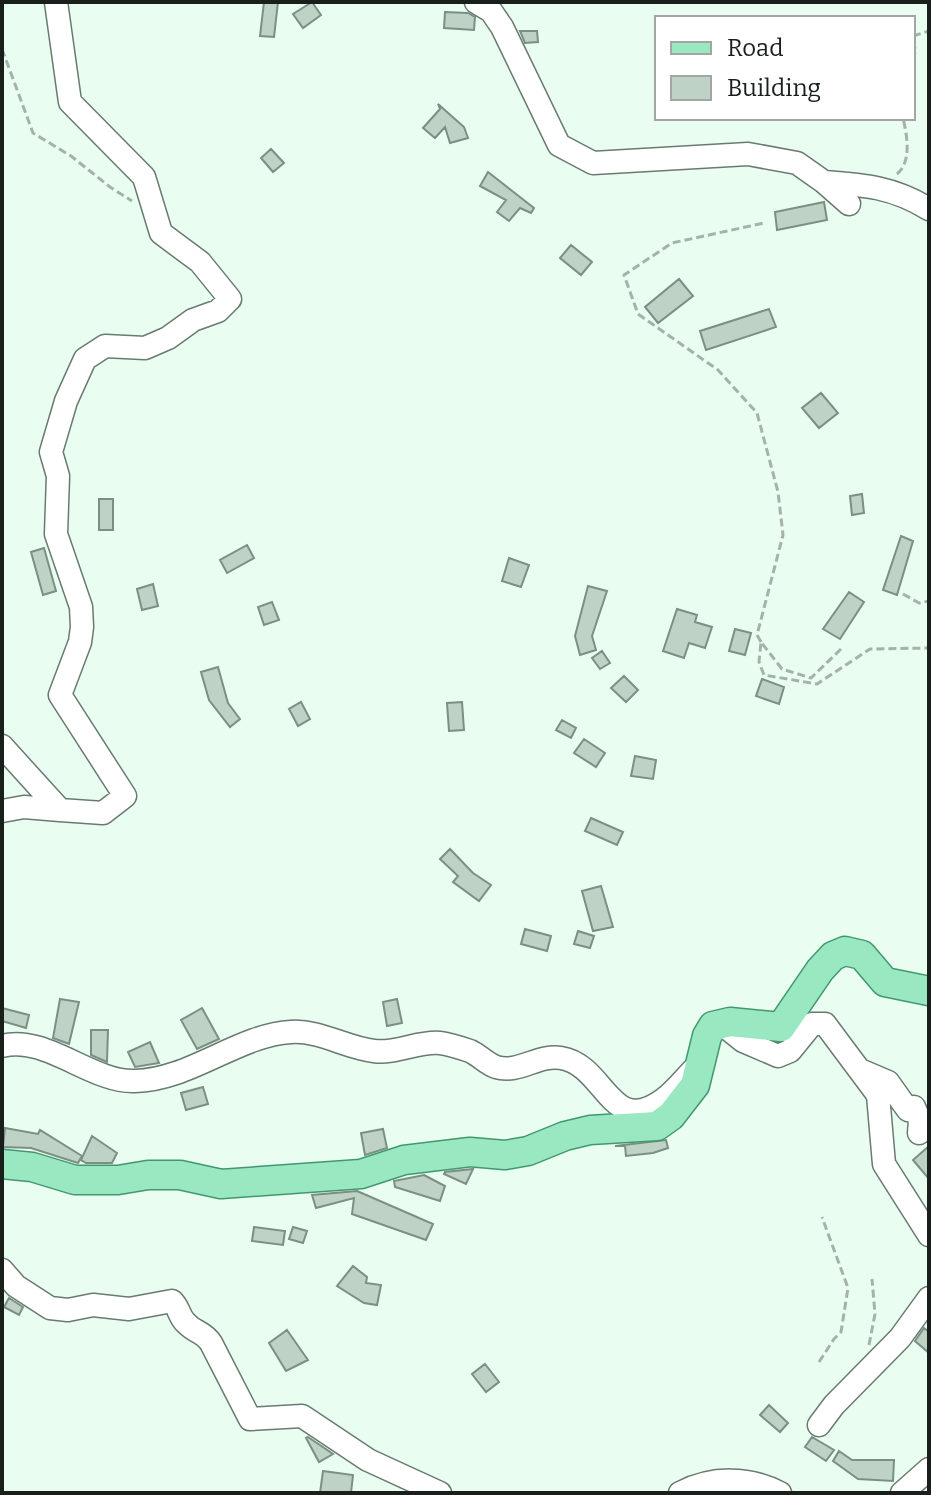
<svg xmlns="http://www.w3.org/2000/svg" width="931" height="1495" font-family="Bitter,serif">
<style>
.building{fill:#bfd2c6;stroke:#7c8f84;stroke-width:2}
.lines{fill:none;stroke-linecap:round;stroke-linejoin:round}
.minor-casing{stroke:#697b70;stroke-width:25}
.major-casing{stroke:#41986e;stroke-width:31}
.path{stroke:#a4b3aa;stroke-width:3;stroke-dasharray:8 4;stroke-linecap:butt}
.minor{stroke:#fff;stroke-width:22}
.major{stroke:#9ae8c2;stroke-width:28}
</style>
<rect width="100%" height="100%" fill="#e9fdf1"/>
<path class="building" d="M264,2h14l-4,35 -14,-1z
M312,2l9,13 -18,13 -10,-14z
M445,12l23,1 7,4 -1,13 -30,-2z
M520,31h17l1,11 -13,1z
M438,104l26,23 4,11 -18,5 -5,-16 -10,11 -12,-10 17,-19z
M271,149l13,14 -11,9 -12,-14z
M488,172l46,36 -3,5 -11,-5 -11,13 -12,-9 9,-12 -26,-14z
M824,202l3,18 -50,10 -2,-18z
M571,245l21,17 -11,13 -21,-17z
M679,279l14,17 -35,27 -13,-16z
M769,309l7,18 -70,23 -6,-19z
M821,393l17,20 -19,15 -17,-20z
M862,494l2,19 -12,2 -2,-19z
M99,499h14v31h-14z
M901,536l12,5 -16,54 -14,-5z
M247,545l7,13 -27,15 -7,-13z
M44,548l12,43 -13,4 -12,-43z
M509,558l20,7 -8,22 -19,-6z
M153,584l5,22 -16,4 -5,-21z
M588,586l19,5 -15,45 4,14 -16,5 -5,-19z
M849,592l15,10 -24,37 -17,-10z
M272,602l7,18 -15,5 -6,-18z
M677,609l20,6 -2,7 17,5 -7,21 -16,-5 -5,15 -21,-7z
M735,629l16,4 -6,22 -16,-4z
M602,651l8,12 -10,6 -8,-11z
M218,667l10,36 12,16 -10,8 -21,-27 -8,-28z
M624,676l14,14 -12,12 -15,-14z
M762,679l22,8 -5,17 -23,-8z
M301,702l9,17 -12,7 -9,-17z
M462,702l2,28 -15,1 -2,-28z
M562,720l14,8 -5,10 -15,-8z
M584,739l21,14 -9,14 -22,-14z
M635,756l21,4 -3,19 -22,-3z
M591,818l32,14 -6,13 -32,-14z
M450,849l23,24 18,12 -12,16 -26,-19 5,-6 -18,-17z
M601,886l12,41 -20,4 -11,-40z
M525,929l26,7 -4,15 -26,-7z
M578,931l16,5 -4,12 -16,-4z
M60,999l19,3 -10,42 -16,-6z
M397,999l5,24 -15,3 -4,-24z
M2,1008l27,7 -3,13 -24,-7z
M202,1008l17,31 -22,10 -16,-29z
M91,1030h17l-1,32 -16,-7z
M150,1042l9,21 -24,4 -7,-15z
M203,1087l5,17 -22,6 -5,-17z
M5,1128l33,6 2,-4 42,26 -4,7 -47,-15 -28,-1z
M383,1129l4,19 -22,7 -4,-22z
M92,1136l25,17 -5,10h-26l-5,-3z
M666,1140l2,8 -15,5 -27,3 -1,-10h-10z
M929,1146v33l-16,-19z
M473,1169l-7,15 -22,-10 1,-2z
M424,1175l21,11 -5,15 -45,-14 -1,-6z
M357,1191l76,33 -7,16 -74,-26 2,-16 -38,10 -4,-13z
M254,1227l31,4 -2,14 -31,-4z
M293,1227l14,4 -4,12 -14,-4z
M353,1266l14,11 -1,6 15,2 -4,20 -13,-2 -27,-17z
M9,1298l14,9 -4,8 -15,-8z
M924,1328l5,4v21l-14,-12z
M287,1330l21,30 -22,11 -17,-28z
M485,1364l14,18 -13,10 -14,-18z
M769,1405l19,18 -8,9 -20,-17z
M308,1437l25,17 -14,8 -13,-24z
M812,1437l22,13 -8,11 -21,-14z
M839,1451l13,9h42l-1,21 -35,-2 -25,-18z
M323,1471l30,4 -2,18h-31z"/>
<g class="lines">
<defs>
<path id="minor" d="M476,2l15,9 11,16 57,118 34,18 155,-9 49,9 27,19 25,22
M824,182c41,3 69,5 105,27
M2,746l58,64 43,3 22,-17 -65,-101 20,-53 2,-15 -1,-20 -25,-73 2,-58 -7,-24 15,-51 19,-42 20,-13 40,2 23,-10 25,-18 25,-9 12,-12 -30,-37 -39,-29 -17,-56 -74,-75 -14,-100
M2,811l22,-4 36,3
M723,1025l20,16 35,15 12,-5 22,-27h13l53,71 6,69 45,71
M2,1046c43,-12 90,37 133,35 55,-1 103,-46 156,-49 29,-2 55,16 83,19 22,3 44,-10 66,-8 9,1 21,5 30,8 9,4 17,13 26,16 23,7 42,-13 65,-9 45,7 49,81 103,41 11,-8 21,-21 30,-30
M862,1071l26,11 20,28 6,-3 6,14 -1,12
M2,1270l14,16 34,22 18,2 25,-5 36,4 43,-8c7,6 7,16 14,22 9,10 17,8 25,20l39,76 52,-3 66,44 72,33
M819,1425l15,-20 66,-67 29,-40
M680,1493c33,-17 69,-16 100,0
M902,1493l27,-24"/>
<path id="major" d="M2,1164l30,3 43,13h43l30,-5h32l41,9 140,-10 43,-14 66,-8 35,3 23,-4 37,-15 25,-6 67,-4 14,-10 24,-31 12,-49 6,-10 17,-4 51,5 39,-57 13,-14 12,-5 17,4 23,27 44,9"/>
</defs>
<use href="#minor" class="minor-casing"/>
<use href="#major" class="major-casing"/>
<path class="path" d="M913,36l16,-5
M913,41l3,11 -3,3
M2,49l31,84 38,23 39,31 22,14
M897,174c15,-12 10,-39 6,-56
M903,594l16,9 10,-2
M761,642l-4,-7 26,-100 -5,-43 -21,-79 -39,-43 -80,-56 -14,-39 48,-32 92,-20
M841,649l-30,29 -29,-9 -21,-27 -2,20 5,13 53,9 53,-35 59,-1
M869,1345l6,-31 -3,-35
M819,1362l15,-23 7,-7 7,-44 -26,-71"/>
<use href="#minor" class="minor"/>
<use href="#major" class="major"/>
</g>
<rect width="931" height="1495" fill="none" stroke="#19201c" stroke-width="8"/>
<rect x="655" y="16" width="260" height="104" fill="#ffffff" stroke="#a3a6a4" stroke-width="2"/>
<rect x="671" y="42" width="40" height="12" fill="#9ae8c2" stroke="#a3a6a4" stroke-width="2"/>
<text x="727" y="56" font-size="24" fill="#19201c">Road</text>
<rect x="671" y="76" width="40" height="24" fill="#bfd2c6" stroke="#a3a6a4" stroke-width="2"/>
<text x="727" y="96" font-size="24" fill="#19201c">Building</text>
</svg>
